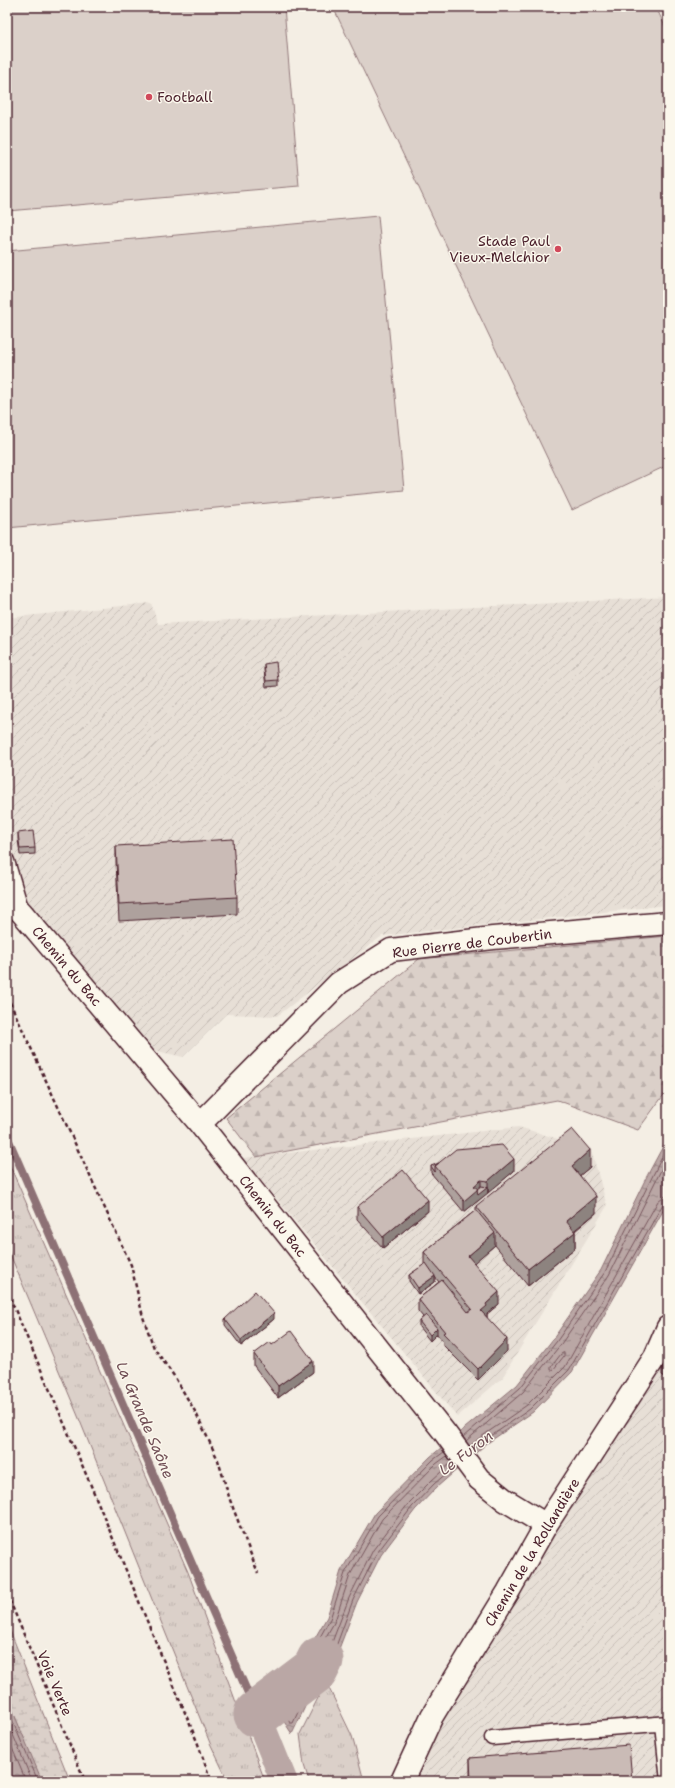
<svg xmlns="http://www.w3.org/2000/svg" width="675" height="1788" font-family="'Shantell Sans',sans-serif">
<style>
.industrial{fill:url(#industrial-furrows)}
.grass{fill:url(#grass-tufts);stroke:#92787a}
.forest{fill:url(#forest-firs);stroke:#92787a}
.wetland{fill:url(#wetland-marsh);stroke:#92787a}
.park{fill:#dbd0c9;stroke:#92787a}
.water{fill:url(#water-ripples);stroke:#8d7174}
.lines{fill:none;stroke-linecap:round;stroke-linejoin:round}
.shore{stroke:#77555c;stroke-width:1}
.stream{stroke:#8d7174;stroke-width:8}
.canal{stroke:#baa7a5;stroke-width:27}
.river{stroke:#baa7a5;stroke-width:47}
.lane-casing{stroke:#4a1f2b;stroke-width:17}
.street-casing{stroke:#4a1f2b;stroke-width:25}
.path{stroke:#4a1f2b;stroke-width:2.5;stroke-dasharray:4 3;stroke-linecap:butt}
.lane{stroke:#fbf7ec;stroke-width:14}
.street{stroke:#fbf7ec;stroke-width:22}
.wall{fill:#aea19d;stroke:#4a1f2b}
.shaded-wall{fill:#8d837f;stroke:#4a1f2b}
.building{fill:#cabbb6;stroke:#4a1f2b}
.poi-dot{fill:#d1495b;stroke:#fbf7ec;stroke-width:1.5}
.labels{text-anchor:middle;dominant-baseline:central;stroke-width:3;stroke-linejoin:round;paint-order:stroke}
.poi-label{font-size:14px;fill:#4a1f2b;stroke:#fbf7ec;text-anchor:start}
.street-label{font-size:14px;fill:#4a1f2b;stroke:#fbf7ec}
.water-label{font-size:15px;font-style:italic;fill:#714f56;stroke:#fbf7ec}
</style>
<defs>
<pattern id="industrial-furrows" width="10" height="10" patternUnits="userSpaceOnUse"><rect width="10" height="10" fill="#e7dfd6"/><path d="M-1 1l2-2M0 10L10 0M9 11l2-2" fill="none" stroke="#c8bfb8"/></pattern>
<pattern id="grass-tufts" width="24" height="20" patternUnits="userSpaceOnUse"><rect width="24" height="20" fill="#dbd0c9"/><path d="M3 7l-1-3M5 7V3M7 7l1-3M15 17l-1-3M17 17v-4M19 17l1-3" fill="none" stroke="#bdb2ad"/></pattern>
<pattern id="forest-firs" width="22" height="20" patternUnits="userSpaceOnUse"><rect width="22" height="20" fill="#dbd0c9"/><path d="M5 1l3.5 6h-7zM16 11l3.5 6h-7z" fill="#bdb2ad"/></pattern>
<pattern id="wetland-marsh" width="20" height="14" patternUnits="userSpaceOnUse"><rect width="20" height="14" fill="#dbd0c9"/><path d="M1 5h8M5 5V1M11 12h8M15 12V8" fill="none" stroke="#bdb2ad"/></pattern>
<pattern id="water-ripples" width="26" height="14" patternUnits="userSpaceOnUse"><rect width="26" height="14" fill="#baa7a5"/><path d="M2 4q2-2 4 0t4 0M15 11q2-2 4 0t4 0" fill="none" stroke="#998787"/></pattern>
</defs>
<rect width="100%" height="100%" fill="#f4eee4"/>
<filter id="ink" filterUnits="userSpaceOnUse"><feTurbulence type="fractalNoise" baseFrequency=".025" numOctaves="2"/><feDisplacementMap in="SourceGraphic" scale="8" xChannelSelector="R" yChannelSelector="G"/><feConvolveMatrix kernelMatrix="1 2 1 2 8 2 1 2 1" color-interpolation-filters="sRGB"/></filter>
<g filter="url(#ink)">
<path class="industrial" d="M668,597v308l-286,31 -105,80 -51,-2 -43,43 -39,-9 -137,-157v-273l144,-15 7,21z
M519,1127l72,22 16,57 -105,172 -45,39 -214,-259z
M661,1361l7,1v419h-264l142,-256z"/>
<path class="grass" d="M7,1159l181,413 77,209h-37l-18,-38 -132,-327 -71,-169z
M326,1682l26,54 12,45h-55l-5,-16 -4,-31z"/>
<path class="forest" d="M668,936v153l-30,41 -81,-30 -301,57 -30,-39 193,-159z"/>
<path class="wetland" d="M7,1623l63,158h-63z"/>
<path class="park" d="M7,7h277l15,179 -292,25z
M333,7h323l12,26v432l-96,45z
M378,216l26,274 -397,38v-277z"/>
<path class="water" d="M668,1137v65l-96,170 -39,40 -47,32 -49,43 -22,23 -34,45 -24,47 -20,52 -24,36 -21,44 -29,-45 37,-25 27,-47 14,-46 34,-58 55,-56 87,-72 36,-46 48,-69 46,-94z
M7,1697l35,84h-35z"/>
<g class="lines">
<path class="shore" d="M564,1353v3l-11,14h-2v-3l10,-13z
M463,1437l57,-49 37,-47 48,-69 63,-127
M466,1441l57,-49 38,-48 48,-69 59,-119
M470,1446l11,-9 46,-32 38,-38 93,-166 5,-4 5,-1
M473,1450l11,-9 46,-32 39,-39 94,-166 5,-3
M444,1452l-11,8 -55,56 -33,57 -15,46 -26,47 -34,23 20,34h3l16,-35 25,-36 19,-52 24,-47 35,-46 22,-23 21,-18
M447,1456l-11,8 -54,55 -32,56 -15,46 -27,47 -31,23 12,22 3,-1 13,-26 24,-36 20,-52 24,-48 35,-46 23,-23 21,-19
M294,1686h2l-4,14 -3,1 -4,-8z
M7,1708l31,73
M7,1720l25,61
M7,1736l19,45"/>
<path class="stream" d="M7,1136l250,578"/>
<path class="canal" d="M257,1714l27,67"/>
<path class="river" d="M257,1714l58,-44 5,-10"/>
<defs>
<path id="lane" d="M7,861l14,47
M662,1724l6,57
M492,1738l176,-15"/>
<path id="street" d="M7,897l15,16 178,211 245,309 34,46 26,21 41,25
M200,1124l139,-141 52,-33 102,-12 175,-15
M402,1781l30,-65 76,-124 38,-67 109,-168 13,-30"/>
</defs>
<use href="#lane" class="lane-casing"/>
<use href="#street" class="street-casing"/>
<path class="path" d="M7,996l124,269 12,52 11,31 20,28 22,37 22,47 12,40 28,73
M7,1291l85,197 106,256 13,37
M7,1594l78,187"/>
<use href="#lane" class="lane"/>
<use href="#street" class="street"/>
</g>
<path class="wall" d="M264,664l14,16v6l-12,1 -2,-17z
M18,833l17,15v6l-15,1 -2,-16z
M116,846l121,51v17l-118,7 -3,-59z
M431,1166l83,5 -50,41 -33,-39z
M590,1167l-10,8 16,38 -21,18v17l-47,38 -33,-41 -22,18 26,41 -12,10v4l20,33 -29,29 -35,-35v-3l-6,-8 -7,7 -11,-14v-6l4,-4 -5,-6v-12l21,-17 -4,-5v5l-17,12 -9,-13v-6l15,-10v-13l52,-42v-4z
M357,1207l71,4 -45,37 -26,-29z
M225,1319h49l-33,27 -16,-21z
M272,1345l41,27 -35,26 -24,-32v-12z
M668,1360v19l-6,-4v-6z
M470,1758l162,23h-162z"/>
<path class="shaded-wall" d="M590,1150v17l-18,15v-16z
M514,1159v12l-26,22v-12z
M481,1180v12l7,-5v6l-24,19v-11l10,-15z
M596,1196v17l-30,24v-16z
M428,1200v11l-45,37v-11z
M575,1232v16l-47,38v-17z
M495,1233v12l-27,23v-12z
M435,1276v6l-17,12v-6z
M499,1292v12l-12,10v4l-6,-7 5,-7z
M274,1313v6l-33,27v-6z
M437,1328v6l-7,7v-6z
M507,1339v12l-29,29v-11z
M313,1361v11l-35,26v-12z"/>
<path class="building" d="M276,662l2,18 -12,1 -2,-17z
M33,831l2,17 -15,1 -2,-16z
M233,839l4,58 -118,7 -3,-58z
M572,1129l18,21 -18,16 24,30 -30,25 9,11 -47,37 -52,-63z
M502,1145l12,14 -26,22 -7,-1 -7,6 4,3 -14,12 -29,-35 21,-17z
M439,1163l-4,3v6l-4,-6z
M403,1170l25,30 -45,37 -26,-30z
M481,1186l7,1 -10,8 -1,-6z
M476,1210l19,23 -27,23 31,36 -13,12 1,2 -6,5 26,28 -29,30 -35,-36 2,-1 -27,-33 24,-19 26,32 4,-3 -48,-57z
M426,1263l9,13 -17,12 -9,-13z
M255,1291l19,22 -33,27 -16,-21z
M426,1315l11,13 -7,7 -11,-14z
M291,1331l22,30 -35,25 -24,-32 16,-12 2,3z
M668,1360v13l-6,-4z
M629,1745l3,36h-161l-1,-23z"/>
</g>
<g class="poi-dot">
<circle cx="149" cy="97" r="4"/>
<circle cx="558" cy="249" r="4"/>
</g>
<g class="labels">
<g class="poi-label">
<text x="157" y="97">Football</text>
<text x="550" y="241" text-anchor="end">Stade Paul<tspan x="550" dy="16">Vieux-Melchior</tspan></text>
</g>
<g class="street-label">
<text transform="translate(472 943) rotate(-7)">Rue Pierre de Coubertin</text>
<text transform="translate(67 966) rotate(50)">Chemin du Bac</text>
<text transform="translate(273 1216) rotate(52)">Chemin du Bac</text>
<text transform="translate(532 1552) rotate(-59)">Chemin de la Rollandière</text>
<text transform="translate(55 1683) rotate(67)">Voie Verte</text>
</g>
<g class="water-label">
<text transform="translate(145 1420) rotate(67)">La Grande Saône</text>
<text transform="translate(466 1453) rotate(-37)">Le Furon</text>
</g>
</g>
<rect width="675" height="1788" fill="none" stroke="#fbf7ec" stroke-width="24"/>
<rect x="12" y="12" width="651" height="1764" fill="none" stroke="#4a1f2b" stroke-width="1.5" filter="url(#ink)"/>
</svg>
